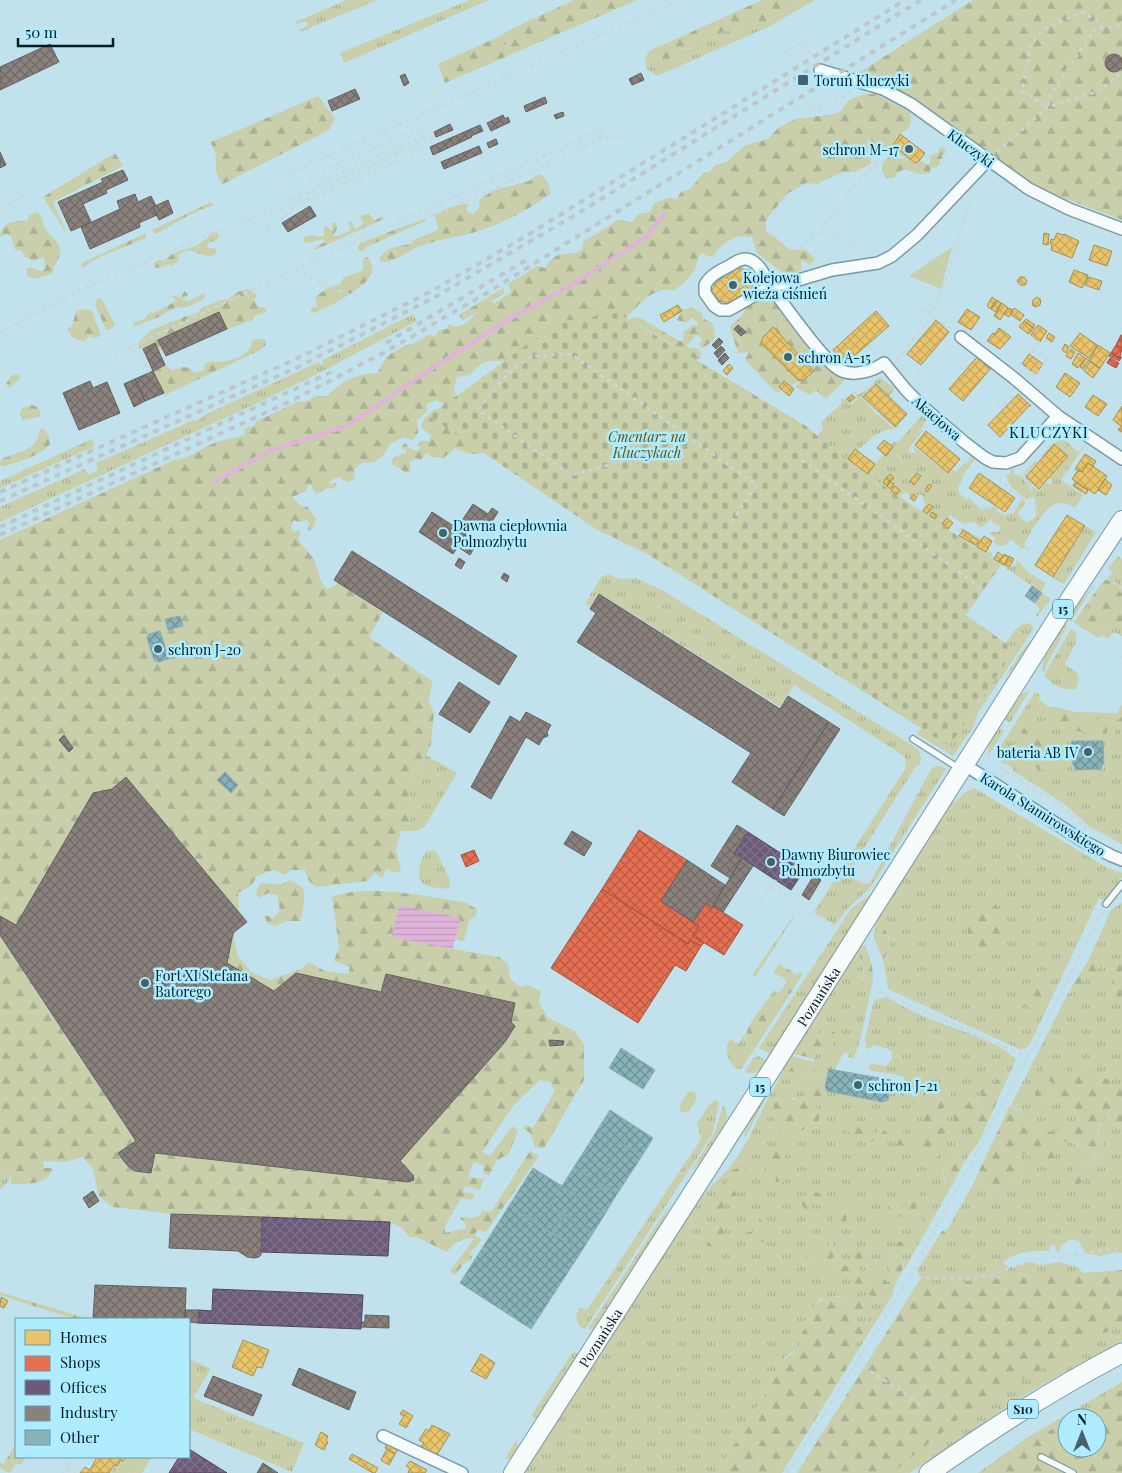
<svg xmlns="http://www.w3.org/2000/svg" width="1122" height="1473" font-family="'Playfair Display',serif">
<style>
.grass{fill:url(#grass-tufts)}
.forest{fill:url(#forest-firs)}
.cemetery{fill:url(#cemetery-stones)}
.park{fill:#c8cfaa}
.water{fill:url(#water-rules)}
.homes{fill:url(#homes-cross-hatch);stroke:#a39256}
.shops{fill:url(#shops-cross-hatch);stroke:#a25644}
.offices{fill:url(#offices-cross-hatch);stroke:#4c4761}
.industry{fill:url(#industry-cross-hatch);stroke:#616362}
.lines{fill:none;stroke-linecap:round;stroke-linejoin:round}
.stream{stroke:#e1b3dc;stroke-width:4}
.building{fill:url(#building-cross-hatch);stroke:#8dacb2}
.service-casing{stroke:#7a99a2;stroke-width:8}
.minor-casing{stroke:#7a99a2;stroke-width:14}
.primary-casing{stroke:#7a99a2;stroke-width:20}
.trunk-casing{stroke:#7a99a2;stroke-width:21}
.path{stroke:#cbd6da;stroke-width:2.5;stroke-dasharray:4 4;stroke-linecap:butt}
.service{stroke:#f6fbfc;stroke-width:5.5}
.minor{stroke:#f6fbfc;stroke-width:11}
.primary{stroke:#f6fbfc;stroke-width:18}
.trunk{stroke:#f6fbfc;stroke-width:19}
.rail{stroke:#bdc7ca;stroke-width:4;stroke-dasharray:6 6;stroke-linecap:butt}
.poi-dot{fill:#44626c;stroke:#afecff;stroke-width:2}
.labels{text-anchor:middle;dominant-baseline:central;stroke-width:5;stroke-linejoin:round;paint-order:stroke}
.shield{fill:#afecff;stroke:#345b67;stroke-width:1}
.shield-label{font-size:12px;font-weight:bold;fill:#001d26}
.poi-label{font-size:14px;fill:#001d26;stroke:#afecff;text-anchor:start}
.street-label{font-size:14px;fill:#001d26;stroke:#afecff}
.park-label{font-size:14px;font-style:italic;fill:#5f5409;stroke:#afecff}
.neighbourhood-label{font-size:15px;letter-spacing:1px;fill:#001d26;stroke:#afecff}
</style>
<defs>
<pattern id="grass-tufts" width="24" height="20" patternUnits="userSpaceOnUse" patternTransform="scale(1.25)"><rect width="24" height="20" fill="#c8cfaa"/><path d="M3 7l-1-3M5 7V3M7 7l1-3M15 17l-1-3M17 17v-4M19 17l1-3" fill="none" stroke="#aab192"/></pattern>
<pattern id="forest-firs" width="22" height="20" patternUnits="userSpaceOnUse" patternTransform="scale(1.25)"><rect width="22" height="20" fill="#c8cfaa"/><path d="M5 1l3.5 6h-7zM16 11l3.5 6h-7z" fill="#aab192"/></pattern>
<pattern id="cemetery-stones" width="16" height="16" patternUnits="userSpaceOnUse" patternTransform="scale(1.25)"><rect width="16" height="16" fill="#c8cfaa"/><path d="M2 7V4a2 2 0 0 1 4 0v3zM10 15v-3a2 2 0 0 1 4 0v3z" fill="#aab192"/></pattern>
<pattern id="water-rules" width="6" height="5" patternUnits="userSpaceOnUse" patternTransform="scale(1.25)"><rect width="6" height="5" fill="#e1b3dc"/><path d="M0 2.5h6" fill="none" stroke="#bf9abd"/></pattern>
<pattern id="homes-cross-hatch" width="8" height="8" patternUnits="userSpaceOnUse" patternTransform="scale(1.25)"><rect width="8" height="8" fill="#e9c46a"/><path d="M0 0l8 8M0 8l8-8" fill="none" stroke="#c6a85c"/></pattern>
<pattern id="shops-cross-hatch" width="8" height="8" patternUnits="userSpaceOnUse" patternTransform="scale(1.25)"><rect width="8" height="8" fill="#e76f51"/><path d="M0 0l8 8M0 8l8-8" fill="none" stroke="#b95b43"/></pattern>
<pattern id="offices-cross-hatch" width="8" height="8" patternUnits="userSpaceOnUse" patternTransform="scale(1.25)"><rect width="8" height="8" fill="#6d597a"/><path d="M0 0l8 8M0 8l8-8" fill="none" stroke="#7e728b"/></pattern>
<pattern id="industry-cross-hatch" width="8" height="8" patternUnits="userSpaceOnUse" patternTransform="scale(1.25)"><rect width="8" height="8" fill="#8a817c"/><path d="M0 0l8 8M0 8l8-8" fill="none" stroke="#6e6965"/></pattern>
<pattern id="building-cross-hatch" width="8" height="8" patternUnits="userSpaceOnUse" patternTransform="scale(1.25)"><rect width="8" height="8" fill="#87b3b9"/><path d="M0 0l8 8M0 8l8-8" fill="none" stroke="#6c9196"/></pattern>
</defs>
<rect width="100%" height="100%" fill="#c1e2ed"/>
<path class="grass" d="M347,0h30l-77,32 -1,-2 9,-4 -2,-5 -10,3 -1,-2z
M470,0h19l-145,63 -4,-10z
M798,0h17l-47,27 -111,49 -10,-7 -2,-11 6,7 23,-8 5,-7 10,-1 12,-9 12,-2 11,-7h7l14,-5 8,3 39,-19z
M509,30l4,12 -9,5 -4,-11z
M413,314l4,7 -96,51 -55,27 -266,123v-15l85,-38 4,6 9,-5 -2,-7 98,-43 1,1 7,-3v-2l117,-54 2,3 2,-1v-4z
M880,377l15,12 -6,7 -14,-13 -13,14 15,18h2l15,14 5,-4 1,1 -5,3c-15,-1 -27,12 -38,22l18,13 9,-10 2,1 7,-7 -3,-3 4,-4 4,1 25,-28 5,5 -15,21 8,-10 2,1 -15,19 6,3 1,-3 -2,-3v-1l36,28 3,-4 4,2 8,-9 2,1 5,-8 1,1 -4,7 6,-8 2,2 -15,20h2l-5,10 1,5 8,7 3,-1 13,12 1,-2 -3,-3 12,4 -2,-2v-4l1,3 6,2v3l7,4 2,-2 7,-1 7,-13 5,2 -8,11 2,5 7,4 9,-5 -1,-19 -5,-1 -3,3 -17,-14 -4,-10 1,-2 2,1 4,-8 1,7 7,2 13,17 -11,-18 12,-14 2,1 -12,15 7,9 7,4 7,-7 4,2 3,-4 -4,-3 20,-22 -14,-12 -12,13 -2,-1 20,-19 17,15 8,-8 -25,36 22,15 -8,13c-26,-18 -39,18 -51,36l5,6 -1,1 -3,-4 -3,2 -10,-9 -4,1 -2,4 -6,1 -7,-4 3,-4 -8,-5 3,-1h8l2,-5 -11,-7 -9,8 -7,-6 -10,2 -14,-9 -9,10 -20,-14 4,-7 -3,-9h-4l-4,8 -7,-11 -9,4 -54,-37 -27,-23 6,-7 -2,-7 20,-18v-5h3l13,-9 1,1 -11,7 5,6 5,-5 -2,-3 10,-5z
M92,439l3,7 -95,42v-7z
M1086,526l10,6 -32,52 -11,-6z
M959,528h3l16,9 5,1 -5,9 8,5 7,1 -2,3 13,9 1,-1 7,3 6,-4 -2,-2 1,-1c4,3 5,6 8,9 6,6 14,10 21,14l-5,9 -75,-51 1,-1 9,5 3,-4 -16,-10 -1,1z
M1118,556l4,3v34l-3,-1 -6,-20 -5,-3z
M609,574l11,5 15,-1 27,12 256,159 3,8 -1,8 -4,1 -67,106 5,7 12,5 4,-1 61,-114c5,-4 10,-4 15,0l-76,119 -22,20 -13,17 -21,-13 91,-143 1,-9 -2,-4 -110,-71 -14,22 -181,-114 -9,13 -5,-2 16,-27z
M1096,583l-25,38 -4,-3z
M1091,598l1,8 9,6 -1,5 -22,3 2,7 -6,-5z
M1027,623l5,2 1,4 -55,84 -5,14 -20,29 -36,-22 4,-6 28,17 66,-95 -9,-7c6,-8 11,-19 21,-20z
M1063,624l4,2 -24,46c-3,-18 12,-34 20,-48z
M1114,624l8,3v9l-8,-4 -6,7 -6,-4 -3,3 -7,-4 6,-9z
M1071,629l5,4v9l-11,22 12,9 2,7 -3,9c-13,2 -24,-4 -32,-14z
M1038,633l-7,16 -25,27 15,-24z
M1030,690l-20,33 -6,-4 17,-25z
M1035,692l4,2v5l8,7 29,6 41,1 5,-9v125h-2l2,1v14l-32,-17 -27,-24 -51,-33 1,-2 -6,-4 -2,1 -10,-10z
M999,728l5,3 -16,25 1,-14 2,-5 4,-2z
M426,755l31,18 -32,53 -9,5h-15l1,-4h9l-2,-36z
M974,788l132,79 16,6v4l-17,24 -6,-3 -70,148 -8,4 -133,-61 -5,-29 8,-15 -5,-15 -12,1 6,-19 72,-112 3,2 9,-9z
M938,790l2,2 -168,263 -13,-7 92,-139 21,-16z
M434,850l3,3 13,27v6l-3,3c-16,-2 -33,-1 -27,-24 2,-6 3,-10 7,-14z
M1122,903v183l-7,-1 -17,-13 -13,-2 -9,8c-14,0 -22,2 -28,15h-7l-5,6 28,2 15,15 -1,12c-15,3 -41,8 -52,-6 -7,-9 -4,-11 -15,-17l57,-112 9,-2 19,-29 -7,-3 22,-49z
M794,915v2l-38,59 -2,1 -1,-3z
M861,946h4l2,4 -5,2 -2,10c5,10 4,17 1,28l9,3 -9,44 -7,22 -6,-2 1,-3 -5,-2 -10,18 60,11 10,17 7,-10 -11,-4 1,-3h4l-1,-4 -5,-2 -27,-4 -3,-3v-3l4,-1 13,2 6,-6v-8l-6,-4 -13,-3 -6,5 -2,-11 9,-39 13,-3c13,8 26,15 41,21 20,9 77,25 88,42l-8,17c-8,-1 -8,3 -14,8 -4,3 -13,3 -18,4l8,10v7l-2,2 -5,-12 -11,30 9,17 4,-1 -14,19 -7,-4c-13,4 -16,11 -14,24l11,-1 -51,90 -1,-10 -3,-7 2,-1 2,-7 -1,-3 -5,-1c-7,10 -7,25 -5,36l5,2 -3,6 -4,-3 -30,-4 -3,-3 1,-8 5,-2 3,-11 -19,12 -3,-1 -11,3 -2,-3h-7l-1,-4 7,-2c1,-5 1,-13 2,-16l4,-2 -6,-2 -2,7 -11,8 -5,-1 1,10 15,8 18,1 5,6 12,6 2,-2 3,1v12l19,6 4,-5 -35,56 -3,-6 1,-6 5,-2 -3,-16 -5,-7 2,-4 3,-1 6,4 7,7 -14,-21h-9l-9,-4 -18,3 -10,15 -1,9 -8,14 -1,7 -3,6 -10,5 -9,13v6l-39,61c-1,7 -5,9 -9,15 -5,7 -6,16 -12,23h-196l179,-280 3,1 28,-29 17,-27 16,-34 19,-34 -2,-2 8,-14 8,4 -9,13v5l8,8 6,-7 10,-3 3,1v4l-8,4 -4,20 -11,-6 -17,21 1,10 25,4 10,-9 10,-47 4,-2h-6l-6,-4v-14l7,-8 5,1 6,-17 -3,8 -8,-2 -3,-5 -10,-7z
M779,964l9,5 -6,8 -9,-4z
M782,989l8,5 -17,26v-14l-7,-4 8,-12 5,3z
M746,1032c-2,8 2,14 8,18l-13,19h-5c-8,-9 -13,-19 -6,-30l8,5z
M759,1056l9,6c-6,8 -12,13 -23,10l8,-14z
M780,1070l-34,66 -3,1 16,-35z
M688,1092h6l3,6 -8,13 -7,2 -3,-6z
M715,1100l4,2 -7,33 -127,194 -6,-3 -3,-9 3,-9 8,1 2,-2 112,-168 -4,-16 13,-19z
M723,1105c15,20 -19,53 -33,68l24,-39z
M1102,1117l11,6 9,3v127l-5,-1 -17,4 -15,-3 -6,-12 -9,-2 -9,7 -1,5 -3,2 -2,-8 -5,1 -1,5c-17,-1 -33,1 -46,11l5,6 22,-7 10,4 19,-3 20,6 6,8 -157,9 -9,-8 -1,-8 15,-24 6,2 10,-11 -2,-6 25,-44 45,-3 6,-11 -5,-16 6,-2 11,3c18,-10 31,-25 48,-6l-1,11 -12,12 17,-7 9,-12 8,-3c-5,-13 -8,-22 -2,-35z
M12,1173l-4,9 -8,7v-13z
M669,1206l-11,27 -64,97 -6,-1z
M1122,1311v30l-98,54 -114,78h-30l41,-38z
M575,1352l3,2 -2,6 -36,57 -4,1 -5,-2 41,-63z
M189,1359l22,10 -18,29 111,45 -12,29 -103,-43v-26l3,-5 -3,-3z
M1122,1382v7l-50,29h-5v3l-52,29 -31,23h-6l50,-36z
M516,1440l3,7 -8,12h-6z
M21,1457h5l-5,7h-6l-5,9 -10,-5v-6l7,5h3z
M128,1457h15l-8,16h-25l5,-7 2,1 4,-5 3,1z"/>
<path class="forest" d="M574,0h63l-192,83 -7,-19 62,-28 5,11 8,-5 -4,-12z
M762,0h36l-6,10 -23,14 -16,5 -8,-3 -14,5h-7l-11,7 -12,2 -4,6 -18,4c-7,10 -16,12 -28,15l-6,-7 4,-7z
M973,0h149v220l-90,-34 -118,-89 -57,-23z
M865,94h10l35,18c5,25 -13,15 -17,33l22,18c5,-3 9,-2 13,2l3,-4 -2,-5 8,-2 2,-5 4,-2 3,3 -1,4 -4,1 2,3 -3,1v5l-5,4 -4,-1 -1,6c-1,0 -8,2 -9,1 -13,-1 -17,-11 -27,4h-8l-4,-7v-8l9,-8 9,4h6l-15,-11h-14l-6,7v9l-16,8h-12l-26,12 -11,-1 -19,11 -21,26v11l10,7 14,12h16l9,9 -5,6 -9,-5v9l-7,7 -11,-3 -26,-20 -5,-16c-16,-3 -24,3 -36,14v4l-8,2 -5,-4 -5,3c0,16 -13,27 -25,35 -19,-7 -38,18 -50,30l2,4 7,-7 7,-1 40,24h4l1,-9 9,-7 5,1v-4l-7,-4 -5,5 -9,-3 6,-11 9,-1 10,5v5l10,5c6,15 3,16 -9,25l-4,-2 3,-8 -6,-3 -9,10 1,3h9l4,5 -1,6 -4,1 -60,-37 -125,39c-21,-2 -27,-4 -41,13l-13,2 -3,13 4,11 30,50c-13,5 -20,3 -32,-3l-13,10 -11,-1 -6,-4 -5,7 -6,-2 -6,4 2,7 -3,4c-7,-2 -7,-6 -16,-8v-5l4,-4 10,-3v-4h-4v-3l3,-3 6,6 6,2 4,-3 -4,-3 3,-4h9l2,-5 -9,-8 -1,-3 4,-8 10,-8 7,1 3,-2 -4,-6 -6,-2 -9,5 2,5 -11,11 1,12 -6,7 -8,-3 -15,8 -5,10 -11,8 -10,-1 -9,7 1,9 -6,4 -7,-2 -2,-3 -5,1 -6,4 1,2 6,-1 1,3 -4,3 -5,-1 -12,6 -6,-11 -4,8 -14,6 9,9 7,1 8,12 -2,8 -5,4 -1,-4 2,-4 -3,-3 -9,2 -4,-2 -3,8 2,4 6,-2 2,3 -3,7 16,19 7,22 6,8 12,-6 44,29 -14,25 64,45 -5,17 6,14 -3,31 -22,47 2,36h-9l-6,22 5,22 -6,2 -8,-4 -5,9 -7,-5 -8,8 -51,6 -7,-6 -4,-11h-14l-6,5 -12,-5 -16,6 -6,10 -13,7 1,12 -5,34 4,17 13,16 19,8 31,-11 8,-7 16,9 23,3 2,-7 -16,-6 5,-14 -7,-50c35,-14 98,0 136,6l9,7 -1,6 -7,4 -5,21 -10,-2 -62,-3 61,13 46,8 9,7 2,15 10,8 9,-2 11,6 -1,11 9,16 27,13 9,14v35l-40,68h-9l-4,-14 -8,-6 3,-3 7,3 22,-37 -5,-9 -10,-2 -27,26 -31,46 8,4 22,-30 6,4 -9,24 -13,7 -7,15 -5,-3 -1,-8 -9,-3 -6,15 16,2 -4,11 -15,-4 -2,6 12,2 -3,6 -11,-2 -16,28v7l21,-5 -1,-6 -5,-3 2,-2c9,1 16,2 21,-6l8,1 39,-61 9,5 -53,76 -8,-2 -4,5 8,5 -12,13 2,4 -2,4h-4l-11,14 -5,-4 24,-32c-10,-3 -21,5 -27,13l-30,-15h-8l-6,-8 -13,-7 -219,-8 -58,-7 -14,-10 -6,-28 -10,-12 -18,5 -21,-1 -1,7h10c-6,18 -27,16 -42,16v-11l-11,3v-636l174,-80c12,0 28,-12 40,-17 10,-4 21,-5 31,-8l-1,-6 9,-3 4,-5 40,-19 11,-1 8,-5h11c14,-14 29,-23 50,-23 5,-6 6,-13 11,-17 5,-4 12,-8 17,-10 8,-3 15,-4 22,-11l8,1 4,-6 8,-1 2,-5 7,3 9,-3 14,-13 -16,9 -4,-5 44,-27 2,5 -13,8 2,3 17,-12 -3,-8 29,-18 8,2c13,-21 21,-10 37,-18l1,-8 35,-22 14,2 6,-8 12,-2 4,-9 17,-6 5,3 5,-8 10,-4 13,-16h6l5,-7 11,-3 20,-17 22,-6 10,-11 17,-9 40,-5 7,-4c4,-10 13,-13 23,-16z
M318,96l17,22 -6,12 -106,54c-8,-8 -7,-16 -7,-27 0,-4 -4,-11 -5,-15z
M115,153l8,13 -70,36 15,34 -25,-39z
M539,174c8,5 12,11 11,20 -23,17 -50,31 -78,39 -18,4 -35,7 -52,13 -13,5 -25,17 -39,16l-2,-2c6,-13 20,-14 32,-16l4,-5 21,-8 2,-3 -3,-13c8,-6 23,-12 33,-11l-2,7 6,3 7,-5 1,-10 14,-9 35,-9z
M211,202l3,3 -25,10 -33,19 -4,-4z
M36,212l4,2c2,4 3,11 5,15 5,8 15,11 15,22 0,9 -7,14 -7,22l-15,5 -10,-1 -2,-7 3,-3 12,4 4,-2 -1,-12 -11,4 -8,-4 -4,-7h-6l-4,-14 -4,-2 -7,3c0,-14 15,-17 27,-16l2,-6z
M369,213l5,8 9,-5 1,3 -69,31 -1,-2 11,-6 -2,-3 -15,4 -5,-1 2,-6 11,-1 2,2 6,-1v-9l3,-1 3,4h3l-2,-7h5l1,6 -4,6 6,1 12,-6 -3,-8 3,-1 4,8 9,-5 -4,-8z
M423,219l3,2 -60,26 -2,4h-5l-2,-3 3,-5z
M216,232l3,3 -2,5 -7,2 -3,3 1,3h7l2,5 -7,4 -22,-7 -9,4 -1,7 -7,5 -3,-2 -6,3 -7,1 -2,-4 5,-4 5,1c4,-2 6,-5 10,-7 8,-5 18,-5 26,-10 7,-4 8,-9 17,-12z
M146,233v5l-48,20 -16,10v-5l4,-2z
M368,257c2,4 5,9 4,15 -3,15 -43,34 -57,41l-4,-1v-3l6,-3 -2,-9 16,-11 10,-2 2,-6c7,-4 14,-4 20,-8v-11z
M248,289l9,6 -3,5 4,7 9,1 -1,4 -12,4 -1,4 -26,9 -8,-17 -61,28 5,10 -4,2 -4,-9 -12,6 -5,-1v-5l13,-13 33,-13 12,-3 7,-7 15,-6 10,-2 9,-7z
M185,291l3,4 -6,5 7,1 15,-8 1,5c-10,5 -18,12 -29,9l-17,10 -26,10v-4l11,-4 6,-7 4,1 22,-12 -3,-4 -8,1 9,-3 6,3z
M769,291l75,90 -18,18 -10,-9 -6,5 -15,-8 19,-17 -42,-43 -9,10 -2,6 38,38 -22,12 -32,-33 4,-8 -11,1 -8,-26 14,-14 -1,-5z
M101,298l14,27 -3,4 -6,1 -11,-26 2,-5z
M83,309l9,2 9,25 -8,2 -5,-2 -3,5c-10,0 -14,-4 -18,-12l5,-3 4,-15z
M255,339h10l1,6 -6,5 -95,45 -12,-24 12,-6 7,5 11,-3 7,1 4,5 10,-3 1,-6 2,-2c5,-1 7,1 12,0 12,-1 33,-7 33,-21z
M16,374l4,1v4l-11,9 -3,-4 5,-8z
M32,405l5,2 4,5 -2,5 -16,3 -3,-6 2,-6z
M42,428c6,5 8,9 8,16 -11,13 -31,17 -47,23l-3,-2 1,-6c10,-4 28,-8 34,-16 4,-5 3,-11 7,-15z
M1113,572l6,19 3,2v34l-8,-3 -16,1 -6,9 -12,-7 -2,-7 7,-6 15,3 1,-5 -9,-6 -1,-8 8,-11z
M1042,593l9,6 -14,18 -1,-2 4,-6 -5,-6z
M1056,712l28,6 8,9 5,-1v-6l6,-4 5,5h9l5,-4v7l-4,2 -3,5 3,9 -4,3 -5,-6 2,-10 -3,-1 -2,9c-16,5 -15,-2 -28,-4 -7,-1 -12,-1 -20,-4l-3,-9z
M1028,726l15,6 5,10h10c4,12 1,20 -7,30l-13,-3 -12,-13 -8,-3c4,-7 2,-16 5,-24z
M290,880l13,8c3,12 0,21 -3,33h-13l-12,5 -8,-3 -3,-8 10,3 6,-8 -3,-15 -9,-2 -10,5 -2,-5 4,-10 22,1z
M987,905h9l10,18 11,2 4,7 -17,5 -12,15 -16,-2 -8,-12v-15z
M886,930l5,15 -8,15 -9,-22v-7z
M867,950c6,15 8,27 3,43l-9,-3c-1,-6 1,-6 3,-11 2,-8 -5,-16 -4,-25z
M1089,959l7,3 3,6 -10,10 -6,3c-1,9 -8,11 -15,12z
M1122,964v38l-4,-2 -4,-8 3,-6 -6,-11 3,-9z
M788,969l9,6 3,-3 3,2 -13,20 -8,-5 5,-8 -5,-4z
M1052,983l-1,7 -9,16 -11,2 -7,-2 5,-7 3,-1 6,-11z
M766,1002l7,4v14l-19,30c-19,-14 2,-34 12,-48z
M813,1024l6,3 -1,6 3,5 8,2 3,-8 3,-1 6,4v5l-8,1 -2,6 -5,2 -5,-1 -7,8v3l-23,-6 17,-27z
M798,1058l16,4v8l6,4 6,-3 5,1v2l-9,2c6,16 1,16 -6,30l4,10 -2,6 -6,1c-10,9 -17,13 -31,12 -6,-9 -11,-25 -5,-35 17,-5 14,0 28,2l1,-14 3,-5 8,-4v-4l-3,-1 -10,3 -6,7 -5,1 -3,-5v-4l-6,-4 6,-1z
M1074,1058l11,12 13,2 17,13 7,1v40l-9,-3 -11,-6 -3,8 -1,12 6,6v9l-9,3 -8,12v8l-8,10 -8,-2 -1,-9 12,-12 1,-11 -7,-8 -14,-2 -3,10 -15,15 -10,-4v-5l-10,-3 -6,2 5,16 -6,11 -45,3 38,-81c12,6 9,8 16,17 11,14 37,9 52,6l1,-12 -15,-15 -28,-2 -3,-14 7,-1 1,9h7l5,-10 -11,-7v-8l9,-3 13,13h12l-9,-19z
M1003,1076l5,1 -29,65 -4,1 -4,6 -6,-1 -4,-10 8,-6 -3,-6 -7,1c-4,-5 -8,-12 -7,-18 1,-10 13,-23 23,-15 3,4 4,10 7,14l2,-2v-7l-8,-10 2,-5 7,-2 4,4c6,-2 8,-7 14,-10z
M894,1081h7l-1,3 11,4 3,-2 8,2 1,11 -4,5 -13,-2z
M947,1088l4,1v14l-9,6 1,10 8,8 -2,10h-9l-4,9 4,9 -7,4 -7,-1 -2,-12 -8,1 -3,-3 -5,3 -10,-2 -2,13 -6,-1 10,-19 -3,-13 5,1 3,13 15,-2 4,5 8,-9 -3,-7 -7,-6 -2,-10 10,-1 2,-9 9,-2z
M852,1123l9,6 5,-4 9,8 7,-5 6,6 -1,9 -11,-3 -12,3 -10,-9 -8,-3 -2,-7z
M776,1146l8,7v29h-8l-1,-7 -10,-4 -3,-15z
M958,1157l7,4 -10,19 -10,1c-3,-13 0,-20 13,-24z
M744,1166l2,10 -5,10 -8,2 4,7 -12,7 -6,11 -6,-3 4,-10 1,-13 10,-6 2,-10z
M814,1191l14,7 -1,8 -15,-2 -4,7 -10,-9 5,-6z
M914,1191l7,3 -5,13 7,15h-9l-15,-6 -6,6 -10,3 -3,-8 10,-12 10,3 9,-5z
M847,1200l4,6 -4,8 -1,9 -11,3 -4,-7 5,-5 8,-2 -3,-11z
M749,1211h5l6,8 10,10 -1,8 -6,5 -11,-3 -7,-6 9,-2v-3l-7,-1 2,-4 6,1v-3l-5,-3z
M721,1227l4,10 -6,6 -2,8 -10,4 -2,-5 7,-13 2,-9z
M947,1230l2,6 -10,11 -6,-2 9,-14z
M833,1237l4,1v3l-4,2 -1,3 2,11 -3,2 -7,2 1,4h7l3,2 3,-2c7,0 13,2 17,-5l-1,-7 3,-4 6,-1c4,7 5,10 1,17l-5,2 -1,8 2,2 4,-6c9,0 18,4 23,11h4l4,3 -3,11 -4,5h-7l-4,-4 -8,-2v-12l-3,-1 -7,5 -7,-1 -2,-4 2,-4 -5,-6v4l-5,2 -3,-2 -1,-5h-9l-2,-2 -4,2 -3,-2v-3l-14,-9 -1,-4 4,-2 9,3 5,-6 6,-2 2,-7z
M897,1241l6,1 1,3 -2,7 -2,2c5,9 4,15 -2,25l-5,-2 -3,-5 5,-28z
M1122,1270v53l-150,85 -80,65h-95l124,-195 15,6z
M0,1292l89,27h-15l-74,-24z
M829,1296l36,5 3,4v6l3,5 -1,5h-4l-3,-7 -6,-4 -3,1 -2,4 5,7 7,4c2,15 -15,10 -7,26l-75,121h-64c6,-7 7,-16 12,-23 4,-6 8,-8 9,-15l39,-61c0,-14 9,-16 18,-23 5,-4 4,-10 5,-15 1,-5 6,-9 8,-14 1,-2 0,-5 1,-8 3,-7 12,-15 19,-18z
M1122,1389v84h-138l31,-23 52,-29v27h30v-30h-25z
M16,1443v14h5l-11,10 -3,1 -3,-4z
M143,1457h9l-10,16h-7z"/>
<path class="cemetery" d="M618,313l188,113 38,33 157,106 -35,50 49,35 -66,96 -300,-191 -53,-26 -167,-113 129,-94z"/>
<path class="park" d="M952,247l-11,42 -32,-13z"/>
<path class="water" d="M399,905l61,13 -7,31 -61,-12z"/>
<path class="homes" d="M900,134l25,19 -6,8 -4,2 -22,-18z
M1044,233l5,1 -1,11 -5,-1z
M1057,233l6,2 1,-1 15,7 -7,17 -21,-8 1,-5 -2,-1 1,-5 3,1z
M1094,245l18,6 -5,15 -18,-6z
M740,266l2,3 5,1 3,-1 6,10 -3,2 -1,4 2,3 -27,16 -2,-2 -5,-1 -3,1 -6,-10 4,-7 -2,-2 11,-6 1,1z
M1074,270l14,5 -6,13 -13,-6z
M1020,277h4l3,4 -2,4h-5l-3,-4z
M1088,277l14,4 -3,9 -14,-5z
M992,297l4,3 -6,9 -3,-3z
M1037,297l4,3 -1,5 -4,2 -4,-2 1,-5z
M997,300l4,3 -5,9 -5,-3z
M1002,303l6,5 -8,12 -6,-4z
M678,305l4,6 -18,11 -4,-7z
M1008,308l5,2 -4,7 -5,-3z
M1014,308l10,7 -4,6 -10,-7z
M967,309l13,8 -9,13 -13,-8z
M876,311l13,15 -44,38 -12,-14z
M1026,319l9,6 -2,3 -9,-7z
M936,320l13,12 -28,33 -14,-11z
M1024,321l10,7 -5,6 -10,-7z
M1038,325l9,6 -7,11 -9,-7z
M773,327l41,44 -10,9 -5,1 -38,-38 2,-6z
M999,328l12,9 -11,12 -13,-8 6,-8 2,1z
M1049,333l6,4 -3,5 -6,-4z
M1080,333l17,12 -8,13 -19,-12z
M1065,344l4,3 -3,6 -4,-3z
M1098,345l12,8 -10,15 -11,-7z
M1071,349l4,3 -4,7 -5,-3z
M1078,353l7,5 -7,10 -6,-4z
M1029,354l14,10 -7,10 -14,-10z
M978,356l13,12 -28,33 -14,-12z
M1086,358l3,2 -6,9 -3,-2z
M1090,361l10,7 -7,10 -9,-7z
M729,364l4,4 -6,7 -4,-4z
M1065,373l15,10 -10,14 -14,-10z
M784,381l10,8 -5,7 -10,-9z
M876,384l31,30 -12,13 -32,-30z
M1018,394l13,12h-2l-29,31 -12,-12z
M852,395l3,3 -5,4 -3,-3z
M1093,395l14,9 -9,12 -13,-9z
M1122,406v26l-4,-2 3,-4 -8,-6z
M926,431l34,28 -12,14 -33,-28z
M884,440l9,7 -7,9 -9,-8z
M1054,444l14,12 -29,33 -13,-12z
M855,449l20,15 -7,10 -20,-15z
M1085,454l11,7 -3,5 -5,-3 -6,9 -7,-3z
M1088,463l19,13 -12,18 -23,-15 6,-9 4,2z
M917,473l4,3 -7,9 -4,-4z
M979,473l36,25 -10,14 -36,-24z
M890,474l4,4 -4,4 -4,-4z
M886,478l4,4 -3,4 -4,-3z
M1105,479l7,6 -6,10 -8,-5z
M890,482l4,2 -4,5 -3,-3z
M1075,482l13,8 -2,4 -13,-8z
M929,484l3,2 -5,6 -2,-2z
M894,486l6,4 -3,4 -6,-3z
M913,494l4,3 -3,4 -4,-3z
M929,504l4,3 -6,7 -4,-3z
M932,512l5,3 -2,4 -5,-3z
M1067,515l18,11 -32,51 -18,-12z
M947,518l6,5 -5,6 -6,-5z
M963,530l16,11 -3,4 -17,-9z
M984,536l8,5 -6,11 -9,-5z
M998,552l5,4 -4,6 -5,-3z
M1004,554l5,3 -5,8 -5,-3z
M1009,556l5,3 -5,8 -4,-3z
M1,1297l7,4 -4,7 -4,-2z
M243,1340l26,10 -7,18 -5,-1 -4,9 -21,-9z
M481,1354l14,9 -9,16 -15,-8z
M403,1410l10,6 -7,12 -7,-4 5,-8 -4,-2z
M432,1425l18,9 -15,24 -15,-10 4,-5 -5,-3 7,-11 3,2z
M321,1432l7,4 -2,5 2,1 -4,8 -9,-5z
M387,1444l11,5 -3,5 -10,-6z
M387,1449l8,5 -6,11 -8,-5z
M352,1454l26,14 -3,5h-2l-24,-14z
M97,1457h30l-4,5 -2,-2 -4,6 -3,-1 -5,8h-29l5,-6 5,3z
M410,1461l17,9 -2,3h-17l2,-5 -4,-2z"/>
<path class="shops" d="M1121,335h1v13l-6,-3z
M1116,345l6,3 -2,10 -9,-5z
M1111,353l9,5 2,-1 -3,4 -10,-5z
M1110,358l9,5 -3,5 -9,-5z
M639,830l48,30 -26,41 38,25 -6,10 11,7 -3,3 -11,-6 -2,4 -86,-55z
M474,850l5,11 -13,6 -5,-12z
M602,889l86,55 2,-4 11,6 -15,25 -11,-6 -37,58 -87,-55z
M706,903l6,5 1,-2 30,19 -19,30 -31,-19 6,-10 -6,-4z"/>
<path class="offices" d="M748,832l57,37 -14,21 -57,-37z
M262,1217l128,5 -2,34 -127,-4z
M213,1289l150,6 -2,34 -163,-6 1,-13 13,1z
M189,1449l38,24h-58l10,-16h10z"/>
<path class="industry" d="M50,44l9,18 -59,28v-23z
M1105 63a9 9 0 1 1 18 0a9 9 0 1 1-18 0Z
M641,73l3,7 -12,5 -3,-6z
M405,74l4,9 -5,3 -4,-10z
M355,89l5,10 -28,12 -4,-10z
M545,97l2,6 -21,9 -2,-6z
M563,112l1,4 -8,3 -2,-4z
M503,115l2,4 3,-2 2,5 -19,9 -4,-8z
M450,124l3,6 -17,7 -2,-5z
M480,125l3,6 -12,5 1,1 -39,18 -3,-8z
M496,139l2,5 -9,4 -2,-5z
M479,146l3,7 -38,16 -3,-7z
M0,152l6,13 -6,3z
M123,170l5,10 -22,10 1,3 -24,11 8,18 -20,9 -13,-29 45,-20 -2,-3z
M135,194l3,8 13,-6 5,10 -3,1 4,8 -18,8 1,4 -50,22 -9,-22 39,-18 -3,-8z
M168,200l5,13 -14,7 -6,-13z
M310,206l6,10 -28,16 -6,-9z
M219,312l8,17 -61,27 -8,-16z
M738,325l8,7 -5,4 -7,-7z
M719,338l4,4 -7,7 -4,-4z
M155,343l10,22 -12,6 -10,-22z
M721,346l4,4 -7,8 -4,-5z
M725,353l4,5 -7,7 -4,-5z
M153,371l11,22 -19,8 -10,-22z
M135,379l10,22 -11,6 -10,-23z
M90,381l3,7 14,-6 13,31 -41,17 -16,-37z
M473,504l15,10 4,-6 6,4 -13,21 -22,-14z
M432,512l34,22 -13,20 -34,-22z
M466,534l12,7 -8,14 -12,-8z
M352,551l165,105 -18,29 -165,-105z
M459,558l6,4 -4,7 -6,-4z
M504,573l5,3 -2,6 -6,-4z
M599,594l181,115 8,-13 41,26 -56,87 -41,-27 19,-29 -174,-111 19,-29 -6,-4z
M459,682l31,20 -20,31 -31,-19z
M526,712l25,13 -4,7 1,4 -5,2 -4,7 -13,-8 -35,62 -20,-12 39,-71 10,6z
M829,722l11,7 -56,87 -11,-7z
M64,735l9,13 -4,4 -10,-12z
M126,777l121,145 -14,11 -6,30 47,28 22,-18 85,19 5,-18 129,29 -4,19 4,4 -10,16 -105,119 13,14 1,5 -6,2 -253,-29 -4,20 -16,-2 -7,-5 -5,-6 -5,-7 18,-12 -136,-206v-19l16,9 77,-132 19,-4z
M737,825l11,7 -14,21 8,5 -12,20 -19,-12z
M572,831l20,12 -8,13 -20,-12z
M742,858l11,8 -30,46 -10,-6z
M687,860l38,25 -13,23 -6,-5 -13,19 -32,-21z
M814,875l7,5 -12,20 -7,-5z
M549,1040l15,1 -1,4 -13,1z
M93,1191l6,10 -10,7 -6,-10z
M171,1214l91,3 -1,38 -2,2 -5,1 -7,-1 -9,-6 -69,-3z
M95,1285l91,3 -1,31h-92z
M185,1310h14l-1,13 -9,-1v-3h-4z
M365,1315l24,1v12l-28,-1 1,-5h3z
M299,1368l57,24 -7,18 -57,-25z
M213,1376l49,19 -9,21 -49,-20z
M263,1463l15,10h-21z"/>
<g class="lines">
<path class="stream" d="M216,481l53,-30 78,-25 81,-55 78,-50 69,-38 72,-47 17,-23"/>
</g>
<path class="building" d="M1032,586l10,7 -7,10 -10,-7z
M180,616l3,10 -15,4 -3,-11z
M160,631l9,28 -11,3 -4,-2 -7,-22 2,-4z
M1072,741h31l1,22 -4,6 -24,1 -3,-6z
M225,772l13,13 -7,8 -14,-13z
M621,1048l34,22 -12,19 -34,-21z
M829,1069l62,11 -3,20 -5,2 -56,-11 -2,-4z
M610,1110l43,28 -11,18 -44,-27z
M598,1129l44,27 -25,38 -14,-9 9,-14 -29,-18z
M583,1153l29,18 -12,19 -15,-9 3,-5 -14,-9z
M574,1167l14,9 -3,5 15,9 3,-5 14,9 -12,20 -43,-28z
M533,1168l29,18 -12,19 14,9 -12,19 -43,-27z
M562,1186l43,28 -12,19 -43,-28z
M509,1206l72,46 -50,77 -71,-46z
M564,1214l29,19 -12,19 -29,-19z"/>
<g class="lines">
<defs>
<path id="service" d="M913,739l47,30
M1106,904l16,-20
M1041,1457l32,16"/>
<path id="minor" d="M820,70l63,19 28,15 118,85 40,20 53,20
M988,160l-71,75 -25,21 -14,7 -46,7 -40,12 -21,4 -42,24h-9l-6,-4 -9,-13v-8c5,-10 15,-14 24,-19 7,-4 13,-9 21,-6 10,3 16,19 21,27 13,17 53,75 69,83 13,7 33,1 44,-7l22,27 17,17 41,35 21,16 8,4 13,1 14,-5 38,-42
M961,337l54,42 43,37 64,43
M965,765l118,76 29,15 10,4
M383,1436l79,37"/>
<g id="primary">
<path id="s1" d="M513,1473l262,-409 283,-447 64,-97"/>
</g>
<path id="trunk" d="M929,1473c62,-44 126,-85 193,-120"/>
</defs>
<use href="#service" class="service-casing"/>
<use href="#minor" class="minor-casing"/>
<use href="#primary" class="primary-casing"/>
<use href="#trunk" class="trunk-casing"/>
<path class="path" d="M1103,28l-7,-8 -14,-8 -39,17 -13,17 -8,45 26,16 2,-11 45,-67c9,-1 19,-1 27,-6
M784,53l19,-11 5,10 12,-8
M795,108c19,5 41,-8 57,-17
M997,152l51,-45 51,-16 23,-19
M542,155l14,-4 41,-20 8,5
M548,164l55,-27h23
M347,176l-2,-5 86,-38
M275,181l28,-14 376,-167
M309,181l19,-13 102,-43
M319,188l-2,-5 28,-12
M291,199l22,-8 120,-54
M0,209l31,-18
M266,230l15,-10 15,-16
M822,232l5,-10 18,-20 4,-13 25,-23 4,-9 -11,-19
M800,250l13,-14 9,-4 33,13 13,7
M302,274l52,23
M932,303l-8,7 28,20
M920,308l3,3 1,-1
M933,310l7,-12 17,-54 13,-48
M0,333l84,-45 93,-39 27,-13 67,-25 45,-14 110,-48
M1031,337l7,5 -5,8 14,10 -14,20
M1040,343l-2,-1 11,-1
M868,346l9,10
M1028,351l3,2 2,-3
M142,356l6,17
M115,358l18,-12c137,-65 273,-128 411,-190l4,8 -123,55
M896,359l37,-43
M1019,363l18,13
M959,367l5,4
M913,382l17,-20
M997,405l3,2 14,-14
M1047,448l17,-14
M639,457l-68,18 -93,-65 21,-27 15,-14 18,-13 39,-2 186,131 -27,39
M802,460l182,130
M1028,468l-6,6 12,19
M1021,498l19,13
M987,507l20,7 3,-5 4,2 7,-13 -21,-17 5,-7
M1106,578l16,10
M1120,656l2,1
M999,767l64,40 23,21
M771,887l21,12
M760,902l16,-22
M809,912l27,16
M879,992l149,65
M910,1276l21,2 32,2 27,-5 48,-16 84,-11
M61,1319l4,-1
M857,1362l65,43
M94,1457l2,1
M66,1466l10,7
M62,1473l11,-16
M787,1473l123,-197 118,-219 75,-147"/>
<use href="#service" class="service"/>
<use href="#minor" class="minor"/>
<use href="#primary" class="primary"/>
<use href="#trunk" class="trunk"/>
<path class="rail" d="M386,343l142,-84
M0,492l298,-134 132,-66 96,-56 379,-236
M0,501l298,-134 137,-70 147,-86 339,-211
M0,527l331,-155
M0,535l293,-135 94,-49 103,-60 466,-291"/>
</g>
<g class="poi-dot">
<rect x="797" y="74" width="12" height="12" rx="2.5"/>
<circle cx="909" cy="149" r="5"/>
<circle cx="733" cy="285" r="5"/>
<circle cx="788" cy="357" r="5"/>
<circle cx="443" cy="533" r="5"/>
<circle cx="158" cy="649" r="5"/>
<circle cx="1088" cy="752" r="5"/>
<circle cx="771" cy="862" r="5"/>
<circle cx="145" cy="983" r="5"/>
<circle cx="858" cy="1085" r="5"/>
</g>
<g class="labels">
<g class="shield">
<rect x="1053" y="599.5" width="20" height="19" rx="4"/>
<rect x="750" y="1077.5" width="20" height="19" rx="4"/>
<rect x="1008" y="1399.5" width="30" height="19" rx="4"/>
</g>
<g class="shield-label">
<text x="1063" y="609">15</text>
<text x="760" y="1087">15</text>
<text x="1023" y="1409">S10</text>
</g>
<g class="poi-label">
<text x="814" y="80">Toruń Kluczyki</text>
<text x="899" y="149" text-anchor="end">schron M-17</text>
<text x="743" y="277">Kolejowa<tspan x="743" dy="16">wieża ciśnień</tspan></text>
<text x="798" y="357">schron A-15</text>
<text x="453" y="525">Dawna ciepłownia<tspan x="453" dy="16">Polmozbytu</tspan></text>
<text x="168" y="649">schron J-20</text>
<text x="1078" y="752" text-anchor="end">bateria AB IV</text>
<text x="781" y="854">Dawny Biurowiec<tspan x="781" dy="16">Polmozbytu</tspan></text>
<text x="155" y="975">Fort XI Stefana<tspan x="155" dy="16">Batorego</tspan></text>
<text x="868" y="1085">schron J-21</text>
</g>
<g class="street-label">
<text transform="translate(971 148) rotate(36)">Kluczyki</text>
<text transform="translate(937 418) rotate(41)">Akacjowa</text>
<text transform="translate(1043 814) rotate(32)">Karola Stamirowskiego</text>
<text stroke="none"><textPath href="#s1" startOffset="566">Poznańska</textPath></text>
<text stroke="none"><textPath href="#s1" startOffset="161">Poznańska</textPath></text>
</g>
<g class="park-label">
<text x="647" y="436">Cmentarz na<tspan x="647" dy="16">Kluczykach</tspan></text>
</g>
<g class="neighbourhood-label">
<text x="1049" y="432">KLUCZYKI</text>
</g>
</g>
<rect x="15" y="1318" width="175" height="140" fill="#afecff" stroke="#6999a8"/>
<rect x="25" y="1330" width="25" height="15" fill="#e9c46a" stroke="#6999a8"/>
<text x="60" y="1343" font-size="15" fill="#001d26">Homes</text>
<rect x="25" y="1356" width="25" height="15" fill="#e76f51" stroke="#6999a8"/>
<text x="60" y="1368" font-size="15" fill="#001d26">Shops</text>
<rect x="25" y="1380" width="25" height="15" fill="#6d597a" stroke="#6999a8"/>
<text x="60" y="1393" font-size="15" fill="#001d26">Offices</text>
<rect x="25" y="1406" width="25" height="15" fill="#8a817c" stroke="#6999a8"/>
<text x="60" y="1418" font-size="15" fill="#001d26">Industry</text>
<rect x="25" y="1430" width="25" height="15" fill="#87b3b9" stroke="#6999a8"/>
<text x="60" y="1443" font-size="15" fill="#001d26">Other</text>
<g transform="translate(1082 1433)"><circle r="24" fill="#afecff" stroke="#6999a8"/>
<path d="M0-4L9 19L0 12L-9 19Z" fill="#44626c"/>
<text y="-8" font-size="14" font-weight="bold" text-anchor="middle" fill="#001d26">N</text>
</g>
<path d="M18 38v8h95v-8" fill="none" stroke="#001d26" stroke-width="2.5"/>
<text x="25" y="38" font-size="15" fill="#001d26" stroke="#afecff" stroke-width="4" paint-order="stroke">50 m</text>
</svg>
